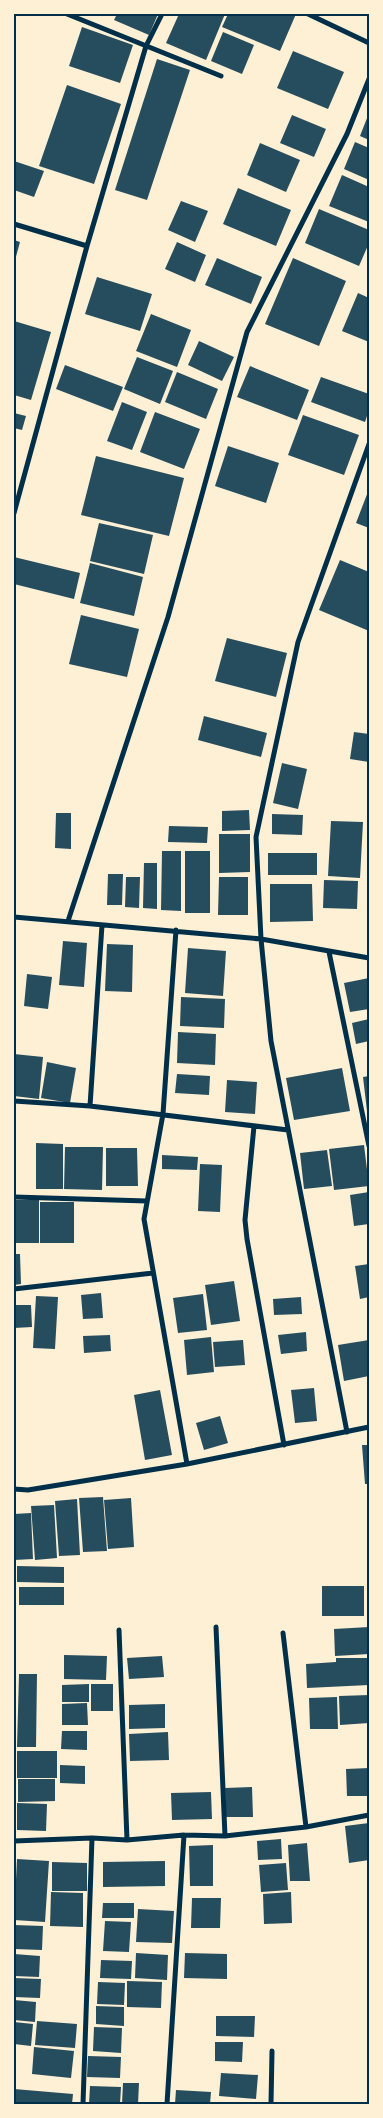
<svg xmlns="http://www.w3.org/2000/svg" width="383" height="2118" font-family="'PT Sans',sans-serif">
<style>
.building{fill:#264d5e}
.lines{fill:none;stroke-linecap:round;stroke-linejoin:round}
.minor{stroke:#003049;stroke-width:5}
.neatline{fill:none;stroke:#003049;stroke-width:2}
</style>
<rect width="100%" height="100%" fill="#fdf0d5"/>
<path class="building" d="M117,14h41l-9,21 -35,-15z
M179,14h46l-19,46 -40,-17z
M228,14h68l-16,37 -58,-24z
M82,27l51,18 -13,38 -51,-17z
M223,32l31,13 -12,29 -31,-13z
M293,51l51,21 -16,37 -51,-21z
M157,59l33,11 -43,130 -32,-10z
M67,85l54,19 -27,80 -55,-18z
M369,113v27l-9,-4z
M292,115l34,14 -12,28 -34,-14z
M355,142l14,6v32l-25,-11z
M260,143l40,17 -14,32 -39,-17z
M14,161l30,10 -10,26 -20,-7z
M342,175l27,12v35l-40,-16z
M238,188l53,22 -15,36 -53,-22z
M181,201l27,10 -13,31 -27,-12z
M319,209l50,21v13l-10,23 -54,-23z
M14,240l6,2 -6,22z
M177,242l29,13 -11,27 -30,-13z
M217,258l45,19 -11,27 -46,-19z
M293,258l53,23 -27,65 -54,-22z
M97,277l55,17 -12,37 -55,-17z
M358,293l11,5v44l-27,-11z
M151,314l40,16 -14,37 -41,-16z
M14,321l37,11 -20,68 -17,-5z
M199,341l35,16 -12,24 -34,-16z
M137,357l36,14 -13,33 -36,-15z
M65,365l58,22 -10,24 -57,-22z
M250,366l59,24 -12,30 -60,-23z
M177,372l41,17 -12,30 -41,-17z
M321,377l48,17v16l-4,12 -54,-20z
M122,402l25,10 -15,38 -25,-9z
M155,412l45,17 -16,40 -44,-17z
M14,413l12,3 -4,14 -8,-2z
M303,415l56,20 -15,40 -56,-20z
M228,446l51,17 -13,40 -51,-17z
M96,456l88,22 -15,58 -88,-21z
M369,489v39l-13,-5z
M99,523l54,12 -9,39 -54,-13z
M14,557l66,16 -6,26 -60,-15z
M340,560l29,12v59l-50,-21z
M90,563l53,14 -9,39 -54,-13z
M81,615l58,14 -12,48 -58,-13z
M227,638l60,15 -11,44 -61,-16z
M204,716l63,17 -6,24 -63,-17z
M354,732l15,2v28l-19,-3z
M282,763l25,6 -9,40 -25,-6z
M249,810l1,20 -28,1v-20z
M56,813h15v36l-16,-1z
M272,814l31,1 -1,20 -30,-1z
M331,821l32,1 -3,56 -32,-2z
M169,826l39,1 -1,16 -39,-1z
M219,834h31v38l-31,1z
M162,851h19v60l-20,-1z
M185,851h25v62h-25z
M268,853h49v22h-49z
M144,863h13v46l-14,-1z
M108,874h15l-1,31h-15z
M126,877h14l-1,31 -14,-1z
M219,877h29v38h-30z
M324,880l34,1 -1,28 -34,-1z
M270,884h42l1,37 -43,1z
M63,941l24,2 -3,44 -25,-2z
M107,944l26,1 -1,47 -27,-1z
M188,948l38,3 -3,45 -38,-3z
M27,974l25,3 -4,32 -24,-3z
M369,978v31l-19,3 -6,-29z
M181,997l44,2 -1,29 -44,-2z
M369,1019v22l-13,3 -4,-21z
M178,1032l38,2 -1,31 -38,-2z
M14,1054l29,3 -4,42 -25,-3z
M47,1062l29,6 -6,35 -29,-5z
M342,1068l8,43 -56,9 -8,-42z
M177,1074l33,2 -1,19 -34,-2z
M369,1076v35h-2l-4,-34z
M227,1080l30,2 -2,32 -30,-2z
M36,1143l27,1v45h-27z
M364,1145l5,41 -35,4 -5,-41z
M65,1147h38l-1,43 -38,-1z
M106,1148h31l1,38h-32z
M327,1150l5,36 -28,3 -4,-36z
M162,1155l36,2 -1,13 -35,-1z
M200,1164l22,1 -2,47 -22,-1z
M369,1192v32l-15,2 -4,-31z
M14,1200h25v43h-25z
M40,1202h34v41h-34z
M14,1254h6l1,30 -7,1z
M369,1264v33l-9,2 -5,-33z
M234,1281l6,40 -29,4 -6,-40z
M101,1293l2,25 -20,1 -2,-24z
M203,1294l4,36 -29,3 -5,-35z
M36,1296l22,1 -3,52 -22,-1z
M301,1297l1,17 -28,1 -1,-16z
M14,1305h17l1,22 -18,1z
M306,1332l1,19 -26,3 -3,-19z
M110,1335l1,16 -27,2 -1,-17z
M211,1337l3,35 -27,3 -3,-35z
M243,1340l2,25 -30,2 -2,-25z
M369,1340v36l-25,5 -6,-36z
M314,1388l3,33 -22,2 -4,-33z
M160,1390l12,65 -27,5 -11,-65z
M220,1416l8,27 -24,7 -8,-27z
M362,1445h7v39h-4z
M103,1497l4,54 -24,1 -4,-54z
M131,1498l3,49 -26,2 -4,-49z
M77,1499l3,56 -21,1 -4,-55z
M54,1505l3,53 -22,2 -4,-54z
M31,1513l2,46 -19,1v-46z
M17,1566l47,1v16l-47,-1z
M322,1586h42v30h-42z
M19,1587h45v18h-45z
M369,1627v27l-34,2 -1,-27z
M64,1655l43,1 -1,24 -42,-1z
M162,1656l2,21 -35,2 -2,-21z
M336,1658h33v27l-62,3 -1,-24 30,-2z
M19,1674h18l-1,73h-19z
M89,1684v18h-27v-17z
M91,1684h22v27h-22z
M369,1695v28l-29,2 -1,-29z
M337,1697l1,32h-28l-1,-31z
M87,1703l1,22h-26v-21z
M165,1704v24l-36,1v-24z
M62,1731h25v19l-26,-1z
M168,1732l1,28 -39,1 -1,-27z
M17,1751h40v27h-40z
M60,1765l25,1v18l-25,-1z
M369,1768v28h-22l-1,-27z
M18,1779h37v22l-37,1z
M252,1787l1,30h-27l-1,-29z
M211,1792l1,27 -40,1 -1,-27z
M17,1803l30,1 -1,27 -29,-1z
M369,1823v37l-20,3 -4,-37z
M281,1839l1,20 -24,1 -1,-19z
M307,1843l3,38h-20l-2,-36z
M213,1845v41h-23l-1,-40z
M17,1859l32,2 -4,61 -31,-2z
M165,1861v25l-62,1v-25z
M52,1862l35,1v28h-35z
M286,1863l2,27 -27,2 -2,-27z
M51,1892l32,1v34l-33,-1z
M291,1892l1,31 -28,1 -1,-30z
M192,1898h29l-1,30h-29z
M103,1903h31v15h-32z
M138,1909l36,2 -2,32 -36,-1z
M105,1921l26,1 -2,30 -26,-1z
M14,1925l29,1 -1,24 -28,-1z
M136,1953l32,2 -1,25 -32,-2z
M185,1953l42,1v25l-43,-1z
M14,1954l26,2 -1,21 -25,-1z
M101,1960l31,1 -1,18 -31,-1z
M14,1978l27,1 -1,19 -26,-1z
M127,1981l35,1 -1,26 -34,-1z
M98,1982l27,1 -1,22 -27,-1z
M14,2000l22,2 -1,20 -21,-2z
M96,2006l28,1v19l-28,-2z
M216,2016h39l-1,21 -38,-1z
M37,2021l40,3 -2,24 -40,-3z
M14,2022l19,2 -2,22 -17,-2z
M94,2027l28,1 -1,25 -28,-2z
M215,2042h28l-1,20 -27,-1z
M34,2047l40,4 -3,27 -39,-4z
M88,2056l33,1 -1,21 -33,-1z
M221,2073l37,2 -2,24 -37,-3z
M123,2083h16l-1,21h-16z
M90,2086l31,1 -1,17h-31z
M14,2089l59,5 -1,10h-58z
M176,2090l35,2 -1,12h-35z"/>
<g class="lines">
<path class="minor" d="M67,14l154,62
M308,14l61,29
M14,224l73,22
M14,513l73,-267 59,-200 16,-32
M14,917l247,22 108,19
M68,921l100,-304 79,-285 100,-198 22,-55
M176,930l-13,184 -19,105 43,245
M329,952l40,194
M14,1101l76,5 198,24
M90,1106l12,-181
M254,1126l-9,94 2,19 37,206
M14,1197l133,4
M14,1289l139,-16
M347,1432l-76,-391 -10,-102 -5,-102 42,-195 71,-198
M14,1489l14,1 159,-26 182,-37
M216,1627l9,209
M119,1630l8,210
M283,1633l23,194
M14,1841l78,-3 35,2 57,-5 41,1 81,-9 63,-12
M83,2104l9,-266
M167,2104l17,-269
M271,2104l1,-53"/>
</g>
<rect width="383" height="2118" fill="none" stroke="#fdf0d5" stroke-width="30"/>
<rect x="15" y="15" width="353" height="2088" class="neatline"/>
</svg>
